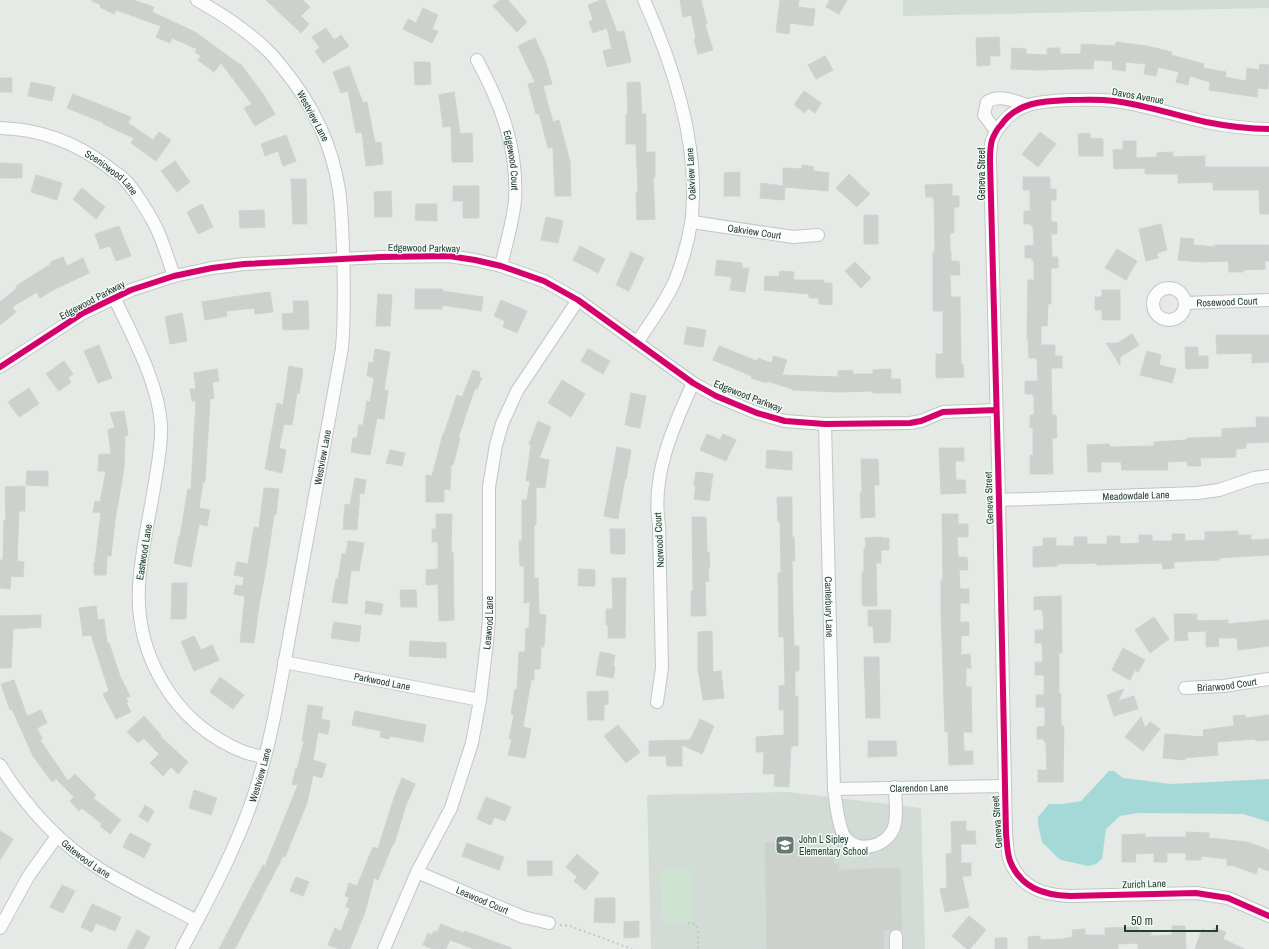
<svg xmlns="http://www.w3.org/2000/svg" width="1269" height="949" font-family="'Archivo Narrow',sans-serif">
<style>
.built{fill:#d2dbd6}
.green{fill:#cee3d1}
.water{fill:#a5d9d8}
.building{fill:#ccd1ce;stroke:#ced3d0}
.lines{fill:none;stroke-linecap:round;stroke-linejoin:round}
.minor-casing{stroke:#c2c7c4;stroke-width:14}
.path{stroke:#c1cac5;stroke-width:2;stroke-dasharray:2 3;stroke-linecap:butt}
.minor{stroke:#fbfcfb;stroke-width:12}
.cycleway-casing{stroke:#f3f9f5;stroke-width:8}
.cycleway{stroke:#d6006c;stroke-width:6}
.labels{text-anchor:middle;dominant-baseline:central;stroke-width:3;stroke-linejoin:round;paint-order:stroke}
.street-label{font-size:10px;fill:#223e32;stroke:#f3f9f5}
.poi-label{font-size:10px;fill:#223e32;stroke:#f3f9f5;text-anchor:start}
</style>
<rect width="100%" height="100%" fill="#e5eae7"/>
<path class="built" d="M903,0h366v8l-366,8z
M788,792l133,16 4,141h-274l-4,-154z"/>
<path class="green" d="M691,868l2,54 -30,2 -3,-55z"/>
<path class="water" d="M1109,771h5l9,7 48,6 98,-5v43l-26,-8 -106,-1 -17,3 -14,13 -4,30 -6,5 -8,2 -27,-6 -4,-3 -15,-15 -4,-18v-7l11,-13h14l18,-3z"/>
<path class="building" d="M92,0h41l21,7 -2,5 43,20 44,32 1,-1 23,31 12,20 -20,12 -11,-18 8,-4 -31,-41 -7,9 -16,-12 3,-4 -6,-4 2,-3 -25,-11 -2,5 -14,-6 5,-11 -45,-16 -2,4 -14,-7 1,-2 -9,-4z
M266,0h37l7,7 -9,9 8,8 -8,9z
M500,0h8l19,22 -10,10 -24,-26z
M601,0h4l12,32 7,-1 7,31 -24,5 -4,-16 9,-2 -5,-21 -14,5 -4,-11 4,-2 -5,-15z
M680,0h21l6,24 -2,1 8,25 -15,4 -4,-15 2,-1 -5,-23 -8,2z
M780,0h19l-1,7 17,2 -2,17 -23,-3 -1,11 -13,-2z
M830,0h17l-8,14 -13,-7z
M423,8l15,7 -6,14 6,2 -6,12 -29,-14 5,-10 8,4z
M326,28l8,12 7,-5 8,11 -26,17 -8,-12 5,-3 -8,-11z
M999,37l1,19h-10v9l-13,1 -1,-28z
M535,38l11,25 6,21 -9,2 10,36 6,-2 11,42 1,34h-16l-2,-49 -5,1 -9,-35 -3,1 -8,-30 7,-2 -17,-36z
M1116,42l31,4 25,6 -1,3 33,9 -1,4 23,4 -1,5 21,4 1,-13 12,2 1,-6 9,1 -1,24 -10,-1 -1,9 -48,-7 1,-8 -20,-6 -2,9 -12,-3 3,-10 -21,-5 -2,9 -12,-2 2,-10 -20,-2 -1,9 -13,-2 1,-8 -19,-1 -1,9h-22l-35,1 -25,-1 1,-21 14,1v5l21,1v-7h13v6h21v-10l34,2z
M825,56l8,14 -17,9 -8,-14z
M414,62h16l1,22 -16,1z
M349,66l14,37 4,-1 8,41 6,-1 2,22 -17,2 -4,-34 -6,1 -8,-42 -7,2 -8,-21z
M0,78h12v14h-12z
M31,82l24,5 -3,14 -24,-5z
M640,82l2,32h4v38h9v25h-2l2,42 -18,1 -1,-27h2l-2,-49h-10v-30h2l-1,-31z
M804,91l17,12 -6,10 -7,-5 -3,5 -11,-8z
M454,92l6,42 12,-1 1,29h-21l-1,-36 -8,1 -4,-32z
M73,94l58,23 -3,6 25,17 6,-8 12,8 -15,21 -25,-18 3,-5 -31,-14 1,-1 -37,-15z
M1040,132l16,12 -18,23 -16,-13z
M1090,133v5l13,1v17h-24l-1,-22z
M286,135l10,26 -13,5 -5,-15 -13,5 -4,-12z
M1123,141h13v17l21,-1v-4l16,-1v5l32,-1v11h64v47h-9l-1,-24h-46v-8l-35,1v-9h-33v-6l-31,1 -1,-19 10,-1z
M175,161l15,21 -13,10 -16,-21z
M0,163l22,1v14h-22z
M802,165l12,2 -1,4 16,2 -1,18 -43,-4 -1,13 -24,-2 1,-15 22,3v-18l19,1z
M740,172v24h-16v-23z
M849,174l21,20 -13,13 -21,-19z
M36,175l26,8 -5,17 -26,-8z
M1023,177h27v12h6v11h-5v22h6v12h-6l1,23h6v11h-7v36h-3l-1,22h-6v19h14v11h7v12h-11l1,47h4l1,23h-5l1,36h-23v-19h3v-27h-3v-13h4v-19h-1l-1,-2h-7v-13h13l-1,-21h-1v-2h-7l-1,-20h-1l1,-58h6v-20l-2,1v-3h-7v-12l9,-1 -1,-19h-2v-2h-7v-13h6v-21h-7z
M291,179h15l1,45h-14z
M952,184v12h7v11h-5v26h-4v18h1v10h8l1,14h-10l1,22h9l1,67h2l1,13 -28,1v-24h7v-43h-10v-59h2l-1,-52h-1v-3h-7l-1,-12z
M453,186h26v32h-16v-17h-10z
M82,188l23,19 -9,12 -23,-20z
M391,191l1,26h-17l-1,-25z
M202,204l11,23 -15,7 -11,-22z
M416,204h21v17l-22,-1z
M264,210l1,17 -25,1 -1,-17z
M864,215h14v29h-14z
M546,217l17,4 -5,22 -17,-3z
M1161,224l6,26 -10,3 1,5 -12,3 -7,-32z
M119,226l12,30 -15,5 -6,-15 -10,3 -5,-15z
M1181,238l13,1 -1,6 22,2v-2h54v16h-4v8l-22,1v2h-14l-1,-11 -27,1 -23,-2z
M580,246l25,13 -7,14 -25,-13z
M1117,249l20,12 -11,19 -21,-12z
M631,252l13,6 -15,33 -13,-6z
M63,257l4,9 16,-8 6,15 -34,16 -15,9 -3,-6 -25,15 4,5 -16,13v-23l17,-14 -1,-2 35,-22 -1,-2z
M717,260l25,3v5h7l-4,24 -15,-2 2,-13 -17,-2z
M855,262l16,16 -10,10 -16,-17z
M780,271l14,1 -1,8h31v3h8v22l-13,-1v-6h-10v-4l-45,-4 1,-14 14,1z
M415,289h28l-1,2 41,6 -2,14 -39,-6v4h-27z
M1102,290h18v30h-18v-10h-7v-13h7z
M270,292l3,20 -18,2 -1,-6 -28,3 1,5 -22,4 -3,-18 37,-6z
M378,294l14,1 -2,31h-14z
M501,300l26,11 -10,22 -14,-6 2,-6 -11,-5z
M293,301h15l1,28 -26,1 -1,-16 12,-1z
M182,313l5,28 -17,3 -5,-27z
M687,327l19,3 -3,17 -19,-3z
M1132,334l7,11 -19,12v8l-14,-22h13v-1z
M1216,335h53v27l-17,1v-10l-35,1z
M99,345l13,33 -14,5 -14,-32z
M719,346l38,15 1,-3 13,5 3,-7 13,4 -5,15 56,2v-6l15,-1v4h20v-4l18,-1v10h9l1,14h-28v-2l-35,1 -46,-2v-1l-25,-8v2l-16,-5 1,-2 -39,-16z
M1185,347h13v9h10v12l-22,1z
M375,349l15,3 -6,38 4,1 -4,28 -7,-1 -7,37 -19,-3 2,-14h4l2,-13h4l4,-24 3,1 4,-24 -7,-2 2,-14 4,1z
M588,349l22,12 -7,13 -22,-13z
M1147,351l14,4 -2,10 17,4 -4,14 -32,-8z
M64,361l9,13 -5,3 3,5 -1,1 -11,8 -13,-17z
M289,366l14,3 -4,25 -2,-1 -5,32 -8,-1 -5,24 7,2 -4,23 -17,-4 12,-66 6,2z
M217,369l2,12 -7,1 2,16 -4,1 -5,83h-2l-4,26 11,2 -3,16 -8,-2 -8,43 -17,-4 5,-27h1l8,-47 3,1 5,-89h-4l-2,-12h6l-2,-16z
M473,370l7,2 -1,5 3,1 -5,11 -2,-1 -17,50h2l-7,27h-2l-1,25 -6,-1v13h-18v-27l6,1 11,-42h1l13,-39 5,2z
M562,380l23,14 -14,23 -23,-14z
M29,388l10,16 -20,13 -11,-15z
M631,393l15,3 -6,32 -15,-3z
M124,411l4,24 -3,1 -1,33 -9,51 -4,36h-4l-1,19h-12v-13h1l6,-49 -8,-1 2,-11 5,1 6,-31h-8l1,-17h12l-3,-24 7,-3 -5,-14z
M1256,417h13v25l-23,1v5l-10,1v8l-36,1 1,8h-13l-1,-5 -20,1 1,8h-46l-1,-8h-20v10h-13l-1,-27 22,-1 1,3 44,-1v-4l33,-2v-2l35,-1v-8l35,-2z
M538,421l13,6 -12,31 10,2 -4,28 -9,-1v38h-2v53h4l1,36 7,1 -2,32h-3l-1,22h-6v11h-3l-8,47 8,2 -6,29 -17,-3 4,-16h-3l5,-24 -3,-1 4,-25 2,1 2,-38h6l1,-24h3l1,-26 -6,1v-37h-4l-1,-25h3v-41h5l3,-19h-4l5,-36 -2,-1z
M707,434l13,6 3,-6 13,6 -10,21 -26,-11z
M617,447l14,3 -5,29 -1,-1 -7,41 -14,-3z
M939,448h25v13h-9l1,19h9l1,13 -25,1z
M390,450l15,3 -3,13 -16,-3z
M767,450l25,2v18l-26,-2z
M861,459h17l1,26h-5l1,32 -14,1 -1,-25h2z
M27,471h21v15l-22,-1z
M696,472l17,2 -4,27 -15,-2 2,-13h-2z
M355,478l11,2 -2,14 -4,-1 -3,37 -14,-1 2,-25 5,1z
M25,486v25h-6l-2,50 7,1 -1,15 -12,-1 -1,13 -10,-1v-28h3l1,-40 2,1 -1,-34z
M264,488l15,1 -3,26h-2l-8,53 -7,37 -5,38 -14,-1 5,-46 -11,-2 2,-9 7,1 1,-9 -10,-2 3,-13 11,2 6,-37 5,1z
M777,497h15v40h2l1,24h-3l1,51 1,34h5v25h-4v25h3v50h-7l-2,41 -15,-1 1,-12h-12l1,-22h-8v-15l28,-2v-25h-5v-24l6,-1 -1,-48h-5l-1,-64h3l-1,-51h-2z
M436,514h16l-1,38h2l1,68 -15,1 -1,-37 -12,1v-15l12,-1v-27h-6v-13h4z
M942,514h16v10h10v13h-11l1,20h9l1,13h-9l1,19h9v14h-9v19h9v13l-8,1v19l9,-1 1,14h-5v19h5l1,45h-9l1,19h9v13l-24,1 -1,-33h-3l-4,-120v-32h2z
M692,517h14l1,35h2l1,16h-2l1,13 -4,1 1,34h-15v-25h2z
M610,529h15v25h-14z
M1238,531v4h13v5l18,-1v16l-50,3v2l-45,2v6l-11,1 -1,-6 -65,2v-2l-40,1v2l-24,1v-20l10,-1v-8h13v8h18v-9h13v7h20v-8h13v8l19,-1v-8h13v6h20v-7h13v7l20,-1v-8z
M881,537v1h8v12h-8v13h-5l1,43h-14v-2h-1v-32h2v-24h2l-1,-10z
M348,541l16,2 -5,28 -8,-1 -4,34 -15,-2 4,-23h2l4,-25h4z
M579,569l16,1v16h-17z
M612,578h14l-1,60h-17v-13h-2v-16h7z
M172,583h15l-1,36h-15z
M400,590h16l1,17h-16z
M1061,596l1,57h-3v41h2v32h3l-1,56h-25v-12h9l-1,-20v-8h-2v-3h-7v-12l8,-1v-19h-9v-12h8v-20h-9v-13h8l-1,-19h-7v-13h9l-1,-18h-1v-3l-8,1v-13z
M366,601l17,3 -2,11 -16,-2z
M96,606l2,14 6,-1 3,24h2l11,33 10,20 -4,2 2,4 -2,1 5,9 -15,7 -13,-25 6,-3 -18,-56 -8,1 -4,-28z
M868,610h23l-1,32 -16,1 -1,-17h-5z
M1174,614h23v7l31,-1v4l41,-4v26l-31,4 -1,-12h-19l1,8 -13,1v-16l-19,1 1,8 -13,1z
M41,615v12l-28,2 -2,39h-11v-52z
M1154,617l15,22 -19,14 -15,-23z
M334,622l27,4 -2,16 -28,-4z
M712,631l1,41 8,-1 3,27 -21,2 -5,-31v-37z
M194,636l7,14 11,-5 7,15 -25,11 -13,-29z
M410,641l36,2v15l-37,-2z
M1123,648l22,12 -7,12 -3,-2 -5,10 -18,-10z
M600,652l15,3 -2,11 2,1 -2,11 -17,-3z
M864,657h15l1,61h-14z
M220,677l24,18 -11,14 -23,-17z
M14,680l13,36 14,-6 6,13 -10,5 5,11 -2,1 28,41 7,-7 21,21 -3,3 28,22 -11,14 -10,-8 2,-2 -20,-16 -3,3 -9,-10 4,-4 -18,-18 -4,3 -19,-26 -21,-47 -2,1 -9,-26z
M1124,689l-6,12 16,-5 4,13 -24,7 -7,-21z
M608,691v13l-4,1v15h-16l-1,-28z
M308,705l15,2 -2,12 9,2 -2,13 -10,-2 -5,28 13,4 -4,14 -9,-3 -6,28 -22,54 -2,-1 -48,93h-16l44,-84 2,1 33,-81 -6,-1 4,-16 1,1 7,-28h-2z
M355,711l71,14 -3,17 -33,-6 -1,3 -9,-2 1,-6 -29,-6z
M1245,715l1,3 23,-3v25l-13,1 -1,-2 -38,3 1,13 -33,3v2l-22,-2 2,-24 39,3 -1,-7 31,-4 -1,-10z
M144,716l17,19 -1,1 28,26 -10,12 -7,-7 -8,9 -13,-13 9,-9 -15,-16 -6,5 -11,-11z
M1141,717l4,11 5,-6 10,7 -17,22 -18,-14z
M700,719l14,7 -12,28 -20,-9v21h-15l-1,-10h-17v-15l41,-1z
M618,725l22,27 -14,11 -22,-27z
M868,741h28l1,15 -29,1z
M402,778l13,6 -9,21 -12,39h-1l-15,36 -4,-2 -9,34 -15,37h-11l-11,-4 7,-17 6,3 9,-23 -4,-1 3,-10 -4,-1 4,-13 8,3 16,-39 5,2 16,-51z
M194,790l23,8 -6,17 -22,-7z
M486,797l25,10 -6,14 -11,-4 -3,8 -14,-6z
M145,805l9,6 -6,11 -9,-5z
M966,821v10h9l1,13h-15v19h10v13h-9l7,31 -24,5 -5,-23 7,-1 -1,-34 6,-1 -1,-31z
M0,831l13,8 -13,21z
M1186,832l23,1v5l38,4 22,8v21l-11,-4 -2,7 -22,-8 -7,-1v-6l-26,-3v4h-15v-7h-19v9h-13v-9l-19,1 1,8h-14v-27l23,-1v3h41z
M130,833l21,11 -7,14 -21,-11z
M801,842v8l32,-1 1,15h5v6l61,-2 2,61 -19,1 1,19h-117l-2,-106z
M467,843l37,14 -5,13 -37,-14z
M577,854l22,19 -14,17 -11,-9 3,-4 -11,-10z
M527,861h25v14l-24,1z
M296,877l13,5 -6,14 -13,-5z
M62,885l13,6 -12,22 -13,-6z
M595,898h20v25l-21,-1z
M92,904l29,13 -6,14 -19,-8 -4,9 -11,-5z
M969,916l17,14 -16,19h-3l-15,-13z
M639,921v16l-15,1v-16z
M441,924l23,9 1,-2 46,17v1h-37l-24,-9 -4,9h-13l-10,-4 5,-12 4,2 2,-4 3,1z
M1172,926h13l1,23h-48v-6l-20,1v5h-90v-12l12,-1v4l22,-1 11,-2 -1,-7 13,-1v6h20v-7l33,-1 1,3h5v2h7v4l21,-1z
M1214,928l12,4 -3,7 21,10h-49l7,-20 10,4z
M137,930l13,7 -6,12h-17z
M995,938h12v11h-12z"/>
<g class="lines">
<defs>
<g id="minor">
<path id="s1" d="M477,60c24,44 41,88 38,140 -2,22 -9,44 -14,66"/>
<path id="s2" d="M0,128c40,1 76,15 107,38 5,5 12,8 17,13 10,10 24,33 31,46 8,16 13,34 19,51"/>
<path d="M1269,129c-21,0 -43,-3 -63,-7 -31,-7 -61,-17 -92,-21 -15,-2 -30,-1 -45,-1 -26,1 -52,2 -68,25 -4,4 -7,10 -9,15 -2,7 -2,15 -2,21l9,339 7,334c1,9 1,19 4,27 11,27 33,34 60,35l126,-3 32,5 41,18"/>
<path d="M996,131l-12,-16 3,-13c12,-8 27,-1 40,3"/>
<path id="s3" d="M692,222l101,15 25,-2"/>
<circle cx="1169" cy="304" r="16"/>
<path d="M114,297c18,39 44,84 47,128 1,19 -3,38 -6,57 -5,31 -12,62 -15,92 -9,76 32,149 104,178 6,2 14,4 20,5"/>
<path id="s4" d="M1185,303l84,-3"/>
<path d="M637,343c13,-21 30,-42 39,-65 7,-18 12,-37 15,-55 2,-8 1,-17 2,-25 2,-66 -22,-138 -49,-198"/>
<path d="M0,367l83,-54 48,-23 43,-14 38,-8 32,-4 137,-7 68,-1 26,4 26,6 43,15 34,19 115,83 23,13 41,17 28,8 40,3 85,-1 11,-2 22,-9 53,-2"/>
<path id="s5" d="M825,424l9,365c2,14 3,31 9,45 11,21 44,14 51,-7 4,-12 1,-27 1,-40"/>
<path id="s6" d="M999,500l198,-7 22,-3 35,-12 15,-2"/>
<path id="s7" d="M284,662l196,38"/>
<path id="s8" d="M1185,688l39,-2 45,-7"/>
<path d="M657,702l5,-34 -3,-143c-8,-49 14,-98 34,-142"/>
<path id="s9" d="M0,765c26,42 61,80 103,106 30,18 62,33 94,50"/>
<path id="s10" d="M834,789l170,-3"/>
<path id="s11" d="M417,872l106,45 26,6"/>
<path d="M0,928l28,-51 29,-41"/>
<path d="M896,936v13"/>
<path id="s12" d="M182,949c26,-49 53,-98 71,-151 20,-60 29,-124 41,-187 16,-88 32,-175 48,-263 3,-34 2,-67 1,-100 -1,-20 -1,-39 -4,-58 -7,-46 -28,-88 -57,-123 -5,-6 -10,-13 -16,-18 -21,-20 -44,-35 -69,-49"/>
<path id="s13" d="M384,949l33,-77 34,-64 21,-65 8,-43 7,-58 2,-23v-132l7,-42 6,-21 15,-33 61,-91"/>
</g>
</defs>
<use href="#minor" class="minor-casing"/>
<path class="path" d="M688,923h5l5,6v20
M560,925l10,1 62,23"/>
<use href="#minor" class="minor"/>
<defs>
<path id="cycleway" d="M1269,129c-21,0 -43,-3 -63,-7 -31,-7 -61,-17 -92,-21 -15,-2 -30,-1 -45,-1 -26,1 -52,2 -68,25 -4,4 -7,10 -9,15 -2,7 -2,15 -2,21l9,339 7,334c1,9 1,19 4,27 11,27 33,34 60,35l126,-3 32,5 41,18
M0,367l83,-54 48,-23 43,-14 38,-8 32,-4 137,-7 68,-1 26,4 26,6 43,15 34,19 115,83 23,13 41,17 28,8 40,3 85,-1 11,-2 22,-9 53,-2"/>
</defs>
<use href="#cycleway" class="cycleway-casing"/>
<use href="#cycleway" class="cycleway"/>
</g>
<defs>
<symbol id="school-square" viewBox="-11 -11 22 22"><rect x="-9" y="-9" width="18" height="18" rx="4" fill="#667a71" stroke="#f3f9f5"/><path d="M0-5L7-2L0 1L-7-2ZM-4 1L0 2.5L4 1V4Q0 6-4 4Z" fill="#fff"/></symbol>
</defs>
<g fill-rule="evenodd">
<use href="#school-square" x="774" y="834" width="22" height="22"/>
</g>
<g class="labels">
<g class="street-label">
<text transform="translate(1138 96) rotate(10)">Davos Avenue</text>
<text transform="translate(313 116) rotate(62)">Westview Lane</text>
<text stroke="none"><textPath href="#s1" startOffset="107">Edgewood Court</textPath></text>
<text stroke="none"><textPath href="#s2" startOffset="123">Scenicwood Lane</textPath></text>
<text transform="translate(691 174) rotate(-93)">Oakview Lane</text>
<text transform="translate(981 174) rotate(-90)">Geneva Street</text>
<text stroke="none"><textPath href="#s3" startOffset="63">Oakview Court</textPath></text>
<text transform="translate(424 248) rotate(1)">Edgewood Parkway</text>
<text transform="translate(92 300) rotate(-28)">Edgewood Parkway</text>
<text stroke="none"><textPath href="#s4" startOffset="42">Rosewood Court</textPath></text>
<text transform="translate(748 396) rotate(21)">Edgewood Parkway</text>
<text stroke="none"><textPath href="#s12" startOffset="515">Westview Lane</textPath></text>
<text stroke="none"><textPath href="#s6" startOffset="137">Meadowdale Lane</textPath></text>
<text transform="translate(989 498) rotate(-92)">Geneva Street</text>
<text transform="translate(659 540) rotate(-93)">Norwood Court</text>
<text transform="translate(144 552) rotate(-81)">Eastwood Lane</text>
<text stroke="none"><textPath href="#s5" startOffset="183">Canterbury Lane</textPath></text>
<text stroke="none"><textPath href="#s13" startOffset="346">Leawood Lane</textPath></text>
<text stroke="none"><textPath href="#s7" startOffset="100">Parkwood Lane</textPath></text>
<text stroke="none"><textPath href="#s8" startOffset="42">Briarwood Court</textPath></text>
<text stroke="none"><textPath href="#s12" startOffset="191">Westview Lane</textPath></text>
<text stroke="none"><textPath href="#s10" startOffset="85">Clarendon Lane</textPath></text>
<text transform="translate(997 822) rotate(-94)">Geneva Street</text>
<text stroke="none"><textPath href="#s9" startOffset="128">Gatewood Lane</textPath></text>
<text transform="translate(1144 884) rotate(-2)">Zurich Lane</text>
<text stroke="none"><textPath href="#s11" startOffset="71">Leawood Court</textPath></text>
</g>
<g class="poi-label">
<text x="799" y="839">John L Sipley<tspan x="799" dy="12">Elementary School</tspan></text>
</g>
</g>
<path d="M1125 925v6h92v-6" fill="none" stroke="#223e32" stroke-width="2"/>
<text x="1131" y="925" font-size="12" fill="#223e32" stroke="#f3f9f5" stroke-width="3" paint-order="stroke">50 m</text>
</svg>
